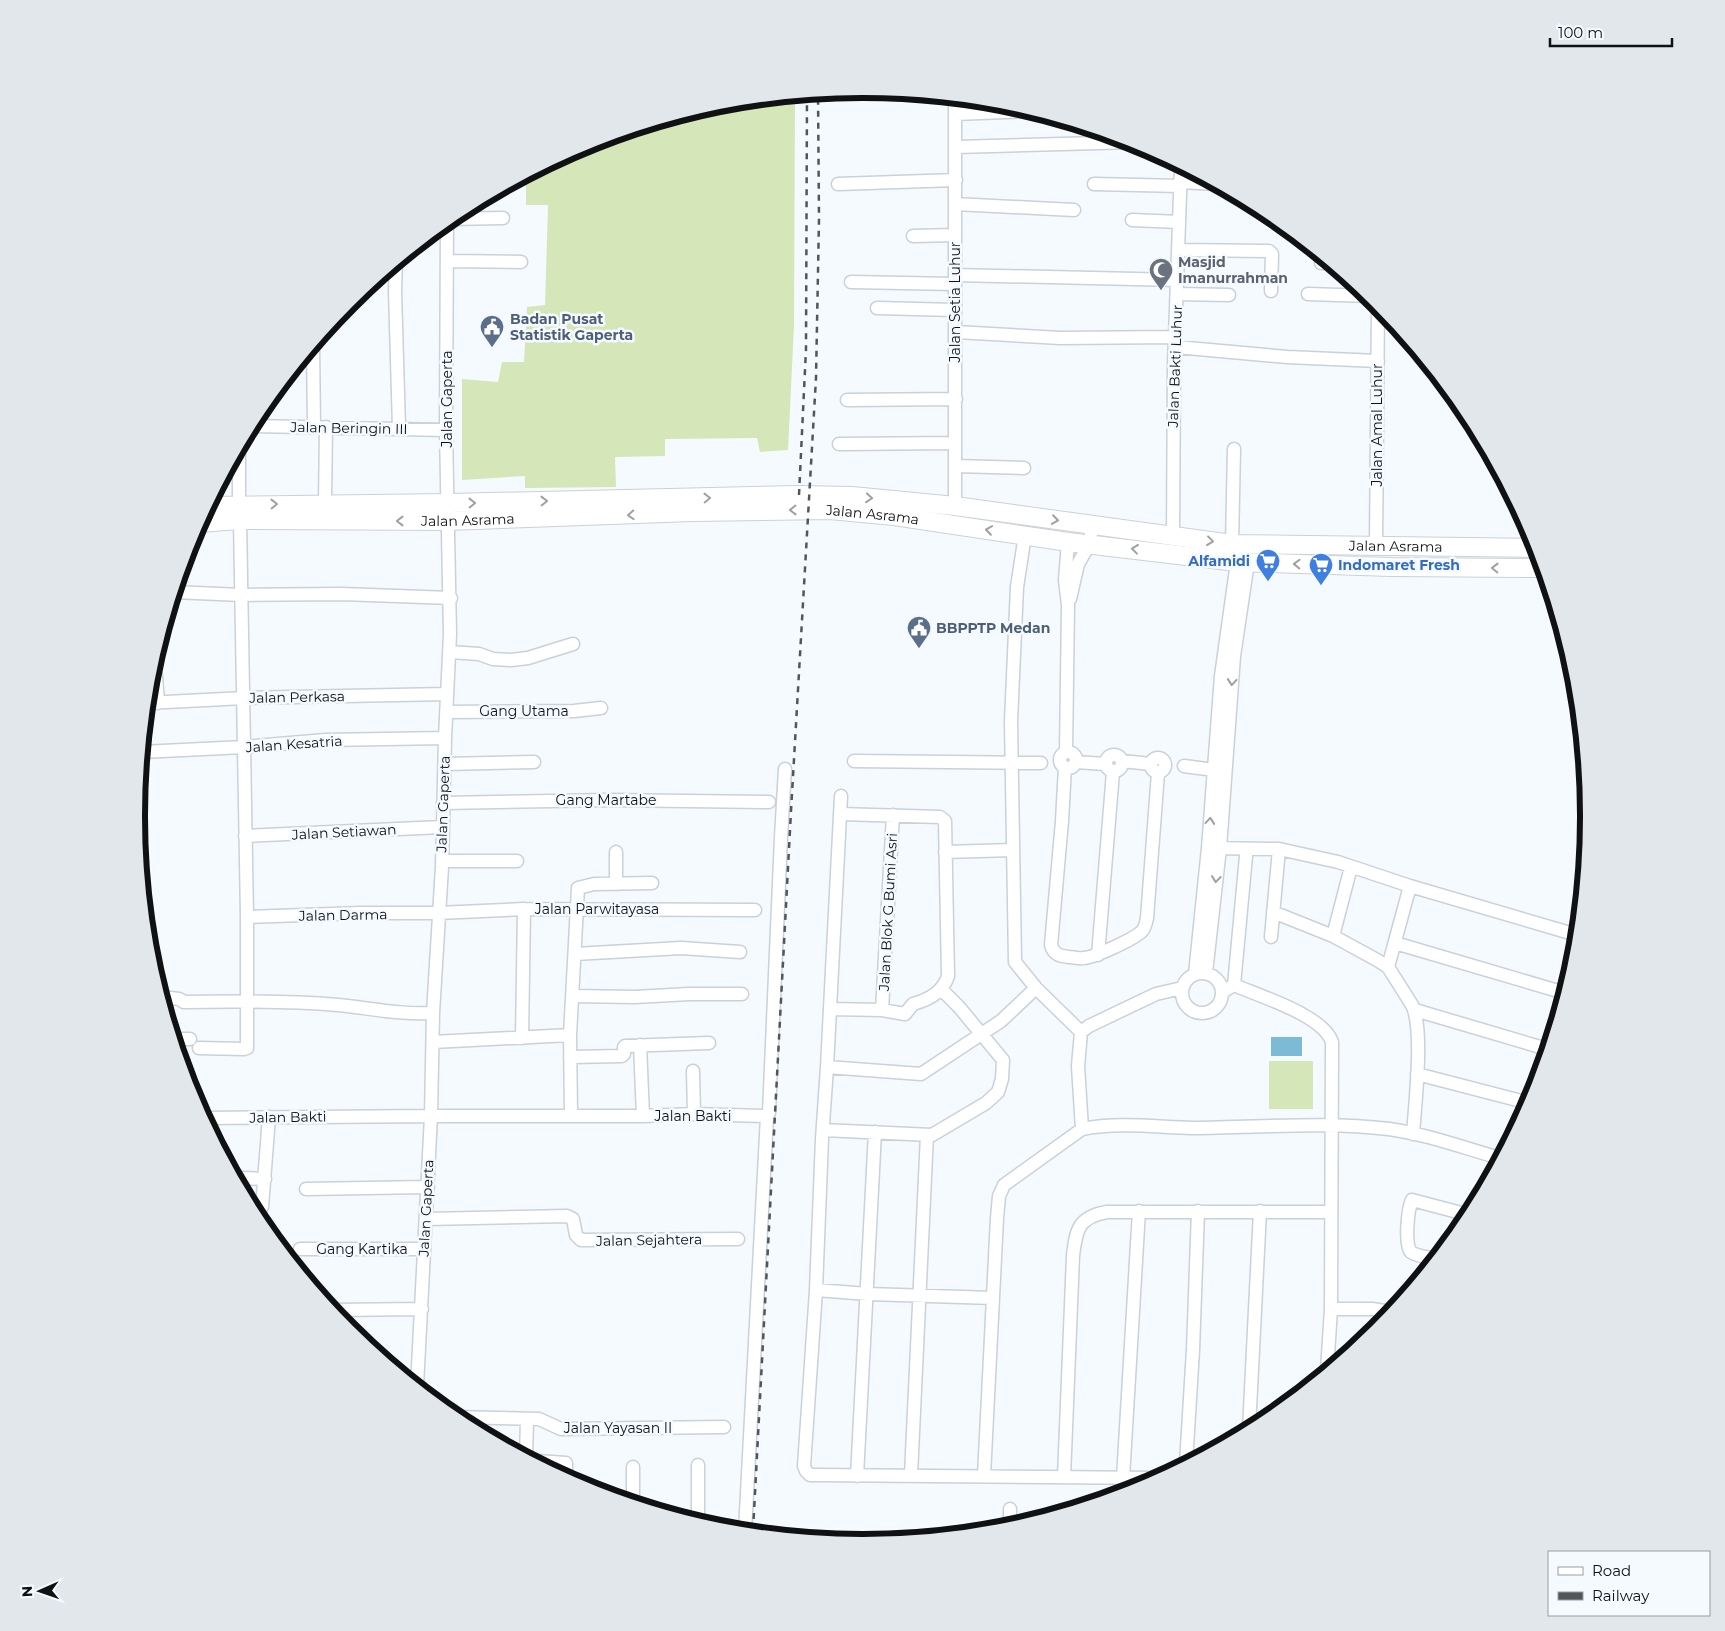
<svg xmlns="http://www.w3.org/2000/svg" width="1725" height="1631" font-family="Montserrat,sans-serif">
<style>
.grass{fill:#d5e6b8}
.water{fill:#7dbad6}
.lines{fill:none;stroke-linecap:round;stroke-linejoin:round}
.minor-casing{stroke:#cad1d7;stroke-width:15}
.highway-casing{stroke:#cad1d7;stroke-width:20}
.minor{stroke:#fff;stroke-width:12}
.highway{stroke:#fff;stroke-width:18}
.rail{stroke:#535659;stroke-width:2.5;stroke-dasharray:6 6;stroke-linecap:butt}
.oneway{stroke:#9fa0a1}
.labels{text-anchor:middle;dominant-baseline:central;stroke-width:5;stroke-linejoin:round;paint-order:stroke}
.worship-label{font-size:14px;font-weight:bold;fill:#5b616d;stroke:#f4faff;text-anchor:start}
.street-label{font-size:14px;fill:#0f1113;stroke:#f4faff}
.service-label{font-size:14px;font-weight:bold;fill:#4e5e75;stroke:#f4faff;text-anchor:start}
.shop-label{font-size:14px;font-weight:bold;fill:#366cbe;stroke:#f4faff;text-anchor:end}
.rim{fill:none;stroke:#0f1113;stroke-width:6}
</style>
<rect width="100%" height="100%" fill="#f4faff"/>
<path class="grass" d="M795,95l-1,230 -6,125 -28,2 -3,-14 -92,1v17l-50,1 1,30 -91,1v-12l-63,4v-101l36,3 4,-20h22l3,-55 18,-2 3,-100h-22v-30l59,-31 136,-41z
M1269,1061h44v48h-44z"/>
<path class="water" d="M1271,1037h31v19h-31z"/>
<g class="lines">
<defs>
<path id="minor" d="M956,114l74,-3
M956,147l178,-5
M1181,182l34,2
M838,184l118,-4
M1094,184l87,2
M955,204l119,6
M449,219l54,-1
M1132,220l47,2
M913,236l42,-1
M1179,250l90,1 3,3 -1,37
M447,261l74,1
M396,262l-1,29 4,137
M1321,263h8
M955,275l223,5
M851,282l104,2
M1177,294l52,1
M1308,294l62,2
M877,308l78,2
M956,332l104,6 115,-1
M313,345l1,82
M1176,347l111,10 91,4
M847,400l109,-1
M251,426l195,4
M839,444l116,-1
M956,466l68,2
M325,503l1,-76
M239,504v-57
M955,506v-408
M1025,535l-8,52 -6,134 4,241 21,26 45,44
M1173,537l1,-172 7,-199
M1232,544l2,-95
M1376,546l2,-242
M174,592l67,3 101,-1 109,4
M1070,599l8,-35 12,-21 2,-18
M450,652l29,2 14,5 18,1 17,-2 45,-14
M156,676l2,27
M147,703l97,-5 203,-4
M446,712l128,-1 27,-3
M1060 760a8 8 0 1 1 16 0a8 8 0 1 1-16 0Z
M142,752l102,-5 82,-7 119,-2
M1066,752l2,-147 -3,-25 3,-38
M1106 763a8 8 0 1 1 16 0a8 8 0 1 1-16 0Z
M1151 765a7 7 0 1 1 14 0a7 7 0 1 1-14 0Z
M854,761l187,2
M1122,761l29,3
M1076,762l29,2
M445,764l89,-2
M1184,766l30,4
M1065,767l-3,54 -11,124c3,10 9,11 18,12 5,0 10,2 15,1 11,-1 48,-18 57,-26 4,-3 5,-9 6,-14l11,-145
M841,796l-14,271 -5,72 -6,151 -12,176 2,5 4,4h7l340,3
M443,803l167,-3 159,2
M245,836l197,-9
M1212,848l67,1 59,13 72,24 167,49
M616,852v32
M945,852l68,-2
M442,861h75
M1273,912l60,24 44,24 11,7 24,38c12,23 3,100 1,129
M247,917l113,-4h78l86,-4 231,1
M1333,936l18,-69
M1271,937l8,-88
M1395,943l170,50
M575,954l106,-6 59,4
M1098,955l15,-183
M1388,967l22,-81
M1182 993a20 20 0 1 1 40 0a20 20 0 1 1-40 0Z
M1206,973l14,-125 14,-192 14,-94
M1195,974l13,-126 13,-172 16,-114
M1234,985l12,-129
M1222,992l12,-7c25,11 89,30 98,57l-1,267 -4,61
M573,996l62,1 54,-3h53
M162,997l17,2 5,3c51,-1 103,-1 154,3 31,3 63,10 95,8
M830,1009l52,1 23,4 8,-10c15,-4 30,-12 35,-28l-3,-155 -5,-4 -100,-3
M882,1010l11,-195
M1415,1010l132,39
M522,1038l2,-129
M175,1039h15
M433,1042l137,-7
M640,1045l3,71
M199,1048l45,1 3,-1v-131l-7,-397
M570,1057l52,-1 2,-2v-7l1,-1 84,-3
M827,1067l94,7 80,-53 35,-33
M693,1071l1,43
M1417,1074l112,29
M571,1115l-1,-80 8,-147 16,-4 58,-1
M204,1118l227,-2h212l51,-2 73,2
M1082,1129c36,-7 73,-2 110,-1 65,0 132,-7 197,1 37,5 75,19 111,29
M823,1130l109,5 54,-32 12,-11 4,-13 1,-19 -44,-53 -18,-18
M241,1178l24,1
M306,1189l122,-2
M262,1207l7,-90
M426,1219l141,-3 6,3 3,16 5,5 157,-1
M300,1249h124
M1434,1259c-6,-2 -18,-3 -23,-7 -7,-7 -3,-44 1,-52l57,15
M816,1290l52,4 125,4
M1331,1309h41l19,3
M332,1310l90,-1
M417,1386l14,-270 2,-103 9,-146 3,-129 5,-104 -4,-204 1,-209
M455,1417l84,2 22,10 163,-2
M1249,1429l11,-218
M526,1456l1,-36
M537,1461l29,2v14
M1186,1463l7,-113 5,-139
M698,1465v57
M911,1475l16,-340
M857,1476l18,-344
M984,1476l13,-258 2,-22 5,-11 78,-56 -4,-63 3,-34 8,-6 67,-32 26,-6
M1064,1477l9,-221c3,-26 5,-39 34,-44h224
M1123,1478l16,-267
M633,1502v-35
M1010,1527v-18
M745,1531l22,-415 2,-3 12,-276 4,-68"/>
<g id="highway">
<path id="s1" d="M208,506l240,-3 351,-8 53,1 103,10 277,38 305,4"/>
<path id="s2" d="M199,523l41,-3 208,1 244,-9 138,-2 64,6 174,26 169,20 154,5 152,1"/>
</g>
</defs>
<use href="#minor" class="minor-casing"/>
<use href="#highway" class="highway-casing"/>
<use href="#minor" class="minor"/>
<use href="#highway" class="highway"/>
<path class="rail" d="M799,495l7,-146 1,-255
M753,1531l38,-720 25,-433 3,-159 -1,-126"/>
</g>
<defs><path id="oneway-chevron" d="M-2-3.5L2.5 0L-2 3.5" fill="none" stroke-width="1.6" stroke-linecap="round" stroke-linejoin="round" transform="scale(1.25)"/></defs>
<g class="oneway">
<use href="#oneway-chevron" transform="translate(707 498) rotate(-1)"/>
<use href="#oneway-chevron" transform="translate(869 498) rotate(5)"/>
<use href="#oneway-chevron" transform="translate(544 501) rotate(-1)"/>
<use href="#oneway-chevron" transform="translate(472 503) rotate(-1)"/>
<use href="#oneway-chevron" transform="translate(274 504) rotate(-1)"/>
<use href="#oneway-chevron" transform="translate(793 510) rotate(179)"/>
<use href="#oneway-chevron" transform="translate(631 515) rotate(177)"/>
<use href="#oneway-chevron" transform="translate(1055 520) rotate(8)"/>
<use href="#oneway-chevron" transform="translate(400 521) rotate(-180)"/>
<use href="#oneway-chevron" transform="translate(989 530) rotate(-172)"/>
<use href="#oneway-chevron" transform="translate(1210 541) rotate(7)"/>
<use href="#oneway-chevron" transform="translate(1135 549) rotate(-173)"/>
<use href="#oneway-chevron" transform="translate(1297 564) rotate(-178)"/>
<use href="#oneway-chevron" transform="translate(1495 568) rotate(-179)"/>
<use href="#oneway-chevron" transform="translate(1232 682) rotate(95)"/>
<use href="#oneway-chevron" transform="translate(1210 821) rotate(-85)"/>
<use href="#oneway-chevron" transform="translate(1216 879) rotate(96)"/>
</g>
<defs>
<symbol id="mosque-pin" viewBox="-11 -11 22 30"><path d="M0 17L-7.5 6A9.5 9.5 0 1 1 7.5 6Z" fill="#6b7280" stroke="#f4faff"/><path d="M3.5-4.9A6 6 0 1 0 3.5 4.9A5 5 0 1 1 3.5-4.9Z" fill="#fff"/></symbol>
<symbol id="civic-pin" viewBox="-11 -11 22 30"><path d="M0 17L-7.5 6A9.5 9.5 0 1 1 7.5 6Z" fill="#5c6f8a" stroke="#f4faff"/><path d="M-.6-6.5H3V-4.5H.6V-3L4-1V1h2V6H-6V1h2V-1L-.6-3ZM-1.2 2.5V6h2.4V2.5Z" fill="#fff"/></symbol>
<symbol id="supermarket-pin" viewBox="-11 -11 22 30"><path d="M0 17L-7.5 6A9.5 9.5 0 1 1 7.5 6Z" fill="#3f7fe0" stroke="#f4faff"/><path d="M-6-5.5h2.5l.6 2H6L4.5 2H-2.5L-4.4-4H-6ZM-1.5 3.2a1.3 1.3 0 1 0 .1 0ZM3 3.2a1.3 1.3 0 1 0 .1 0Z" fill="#fff"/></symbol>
</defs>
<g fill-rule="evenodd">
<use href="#mosque-pin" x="1147" y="256" width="28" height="38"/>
<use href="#civic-pin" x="478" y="313" width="28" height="38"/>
<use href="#supermarket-pin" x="1254" y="547" width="28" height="38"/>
<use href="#supermarket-pin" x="1307" y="551" width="28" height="38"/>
<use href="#civic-pin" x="905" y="614" width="28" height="38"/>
</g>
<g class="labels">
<g class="worship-label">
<text x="1178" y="262">Masjid<tspan x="1178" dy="16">Imanurrahman</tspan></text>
</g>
<g class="street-label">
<text transform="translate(955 302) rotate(-90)">Jalan Setia Luhur</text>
<text transform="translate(1175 366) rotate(-88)">Jalan Bakti Luhur</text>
<text transform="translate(447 399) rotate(-90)">Jalan Gaperta</text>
<text transform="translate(1377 425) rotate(-90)">Jalan Amal Luhur</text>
<text transform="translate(349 428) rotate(1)">Jalan Beringin III</text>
<text stroke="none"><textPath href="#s2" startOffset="674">Jalan Asrama</textPath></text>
<text stroke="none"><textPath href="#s2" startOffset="269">Jalan Asrama</textPath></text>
<text stroke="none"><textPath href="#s1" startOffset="1191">Jalan Asrama</textPath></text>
<text transform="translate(297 697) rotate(-1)">Jalan Perkasa</text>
<text x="524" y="711">Gang Utama</text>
<text transform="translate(294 744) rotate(-4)">Jalan Kesatria</text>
<text x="606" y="800">Gang Martabe</text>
<text transform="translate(443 804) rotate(-88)">Jalan Gaperta</text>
<text transform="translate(344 832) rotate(-3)">Jalan Setiawan</text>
<text x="597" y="909">Jalan Parwitayasa</text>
<text transform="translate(888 912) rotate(-87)">Jalan Blok G Bumi Asri</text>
<text transform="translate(343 915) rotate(-1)">Jalan Darma</text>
<text x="693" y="1116">Jalan Bakti</text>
<text transform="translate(288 1117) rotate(-1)">Jalan Bakti</text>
<text transform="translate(426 1208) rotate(-87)">Jalan Gaperta</text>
<text transform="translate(649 1240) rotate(-1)">Jalan Sejahtera</text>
<text x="362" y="1249">Gang Kartika</text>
<text x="618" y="1428">Jalan Yayasan II</text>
</g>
<g class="service-label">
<text x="510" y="319">Badan Pusat<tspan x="510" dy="16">Statistik Gaperta</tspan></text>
<text x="936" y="628">BBPPTP Medan</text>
</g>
<g class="shop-label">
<text x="1250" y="561">Alfamidi</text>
<text x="1338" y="565" text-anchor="start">Indomaret Fresh</text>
</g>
</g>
<path d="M0 0H1725V1631H0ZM862 98H863A717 717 0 0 1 1580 815V817A717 717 0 0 1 863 1534H862A717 717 0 0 1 145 817V815A717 717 0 0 1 862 98Z" fill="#e2e7ec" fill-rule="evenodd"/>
<path class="rim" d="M862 98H863A717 717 0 0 1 1580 815V817A717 717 0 0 1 863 1534H862A717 717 0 0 1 145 817V815A717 717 0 0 1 862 98Z"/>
<rect x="1548" y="1551" width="162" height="65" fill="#f4faff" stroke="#989da1"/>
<rect x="1558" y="1567" width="25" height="8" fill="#ffffff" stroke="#989da1"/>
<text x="1592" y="1576" font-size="15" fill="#0f1113">Road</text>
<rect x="1558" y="1592" width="25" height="8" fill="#535659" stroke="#989da1"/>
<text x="1592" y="1601" font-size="15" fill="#0f1113">Railway</text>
<g transform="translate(40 1591) rotate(268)" stroke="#f4faff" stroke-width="4" paint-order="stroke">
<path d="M0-4L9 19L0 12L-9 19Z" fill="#0f1113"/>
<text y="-8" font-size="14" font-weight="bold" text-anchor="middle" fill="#0f1113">N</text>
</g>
<path d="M1550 38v8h122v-8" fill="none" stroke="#0f1113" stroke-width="2.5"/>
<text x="1558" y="38" font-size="15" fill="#0f1113" stroke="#f4faff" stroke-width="4" paint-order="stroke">100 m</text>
</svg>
